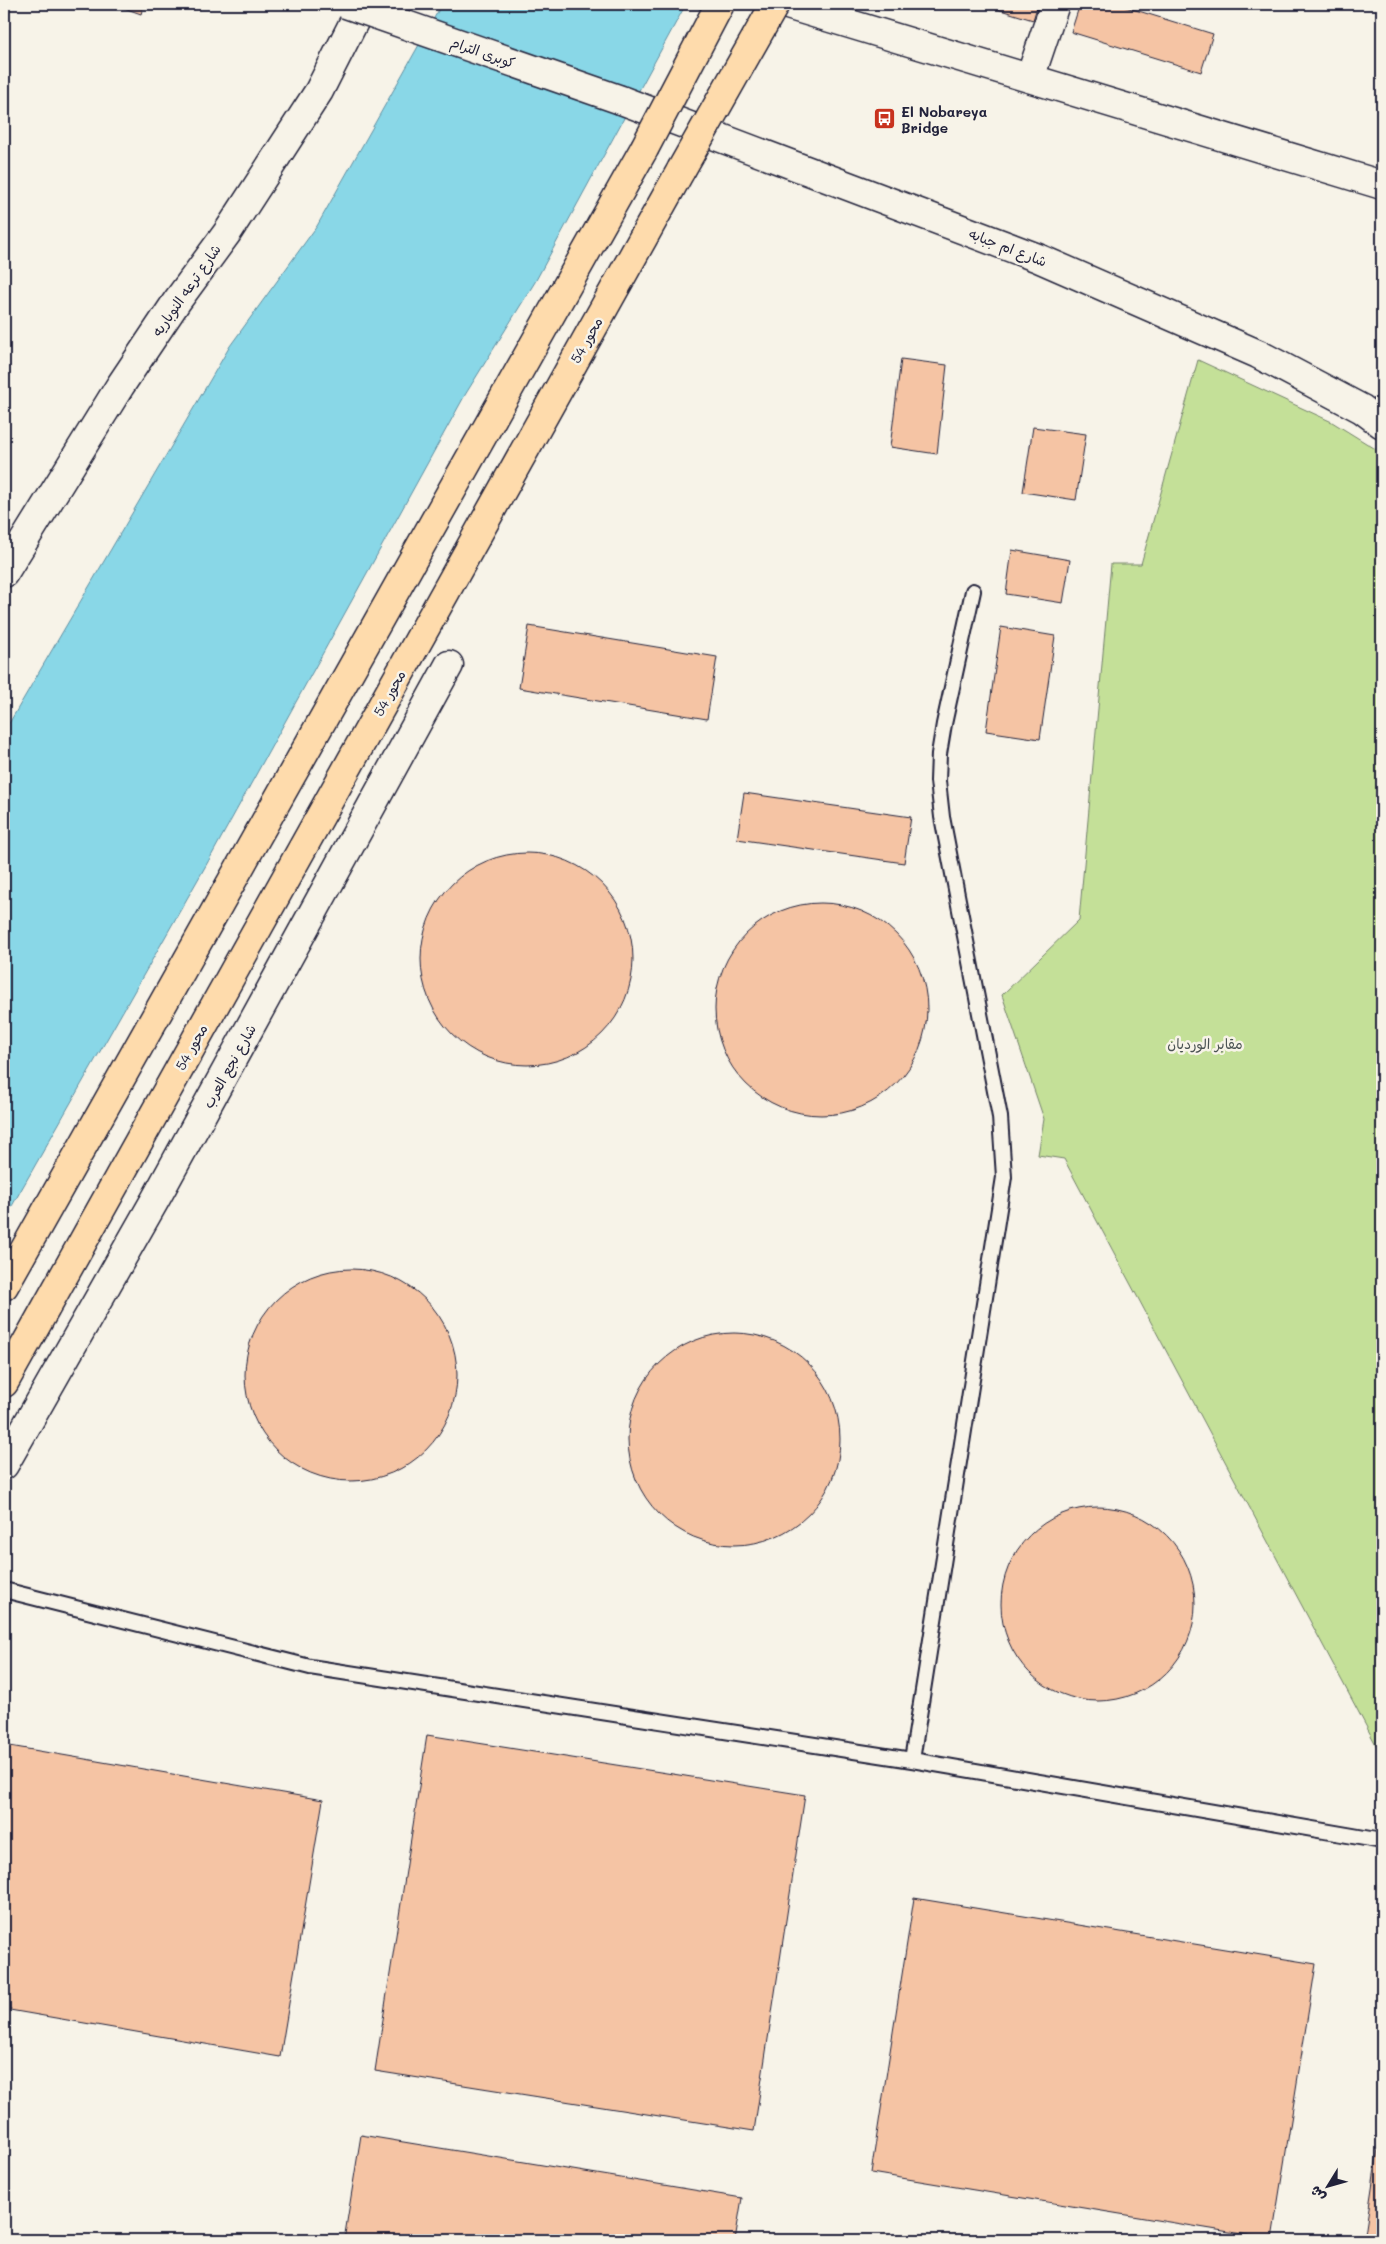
<svg xmlns="http://www.w3.org/2000/svg" width="1386" height="2244" font-family="Mali,'Playpen Sans Arabic',sans-serif">
<style>
.green{fill:#c4e098;stroke:#73816a}
.water{fill:#89d7e7;stroke:#608fa2}
.building{fill:#f5c4a4;stroke:#22223b}
.lines{fill:none;stroke-linecap:round;stroke-linejoin:round}
.lane-casing{stroke:#22223b;stroke-width:18}
.street-casing{stroke:#22223b;stroke-width:31}
.highway-casing{stroke:#22223b;stroke-width:31}
.lane{stroke:#f7f3e8;stroke-width:14}
.street{stroke:#f7f3e8;stroke-width:28}
.highway{stroke:#fedbac;stroke-width:28}
.street-bridge-casing{stroke:#22223b;stroke-width:31;stroke-linecap:butt}
.highway-bridge-casing{stroke:#22223b;stroke-width:31;stroke-linecap:butt}
.street-bridge{stroke:#f7f3e8;stroke-width:28}
.highway-bridge{stroke:#fedbac;stroke-width:28}
.labels{text-anchor:middle;dominant-baseline:central;stroke-width:5;stroke-linejoin:round;paint-order:stroke}
.street-label{font-size:14px;fill:#22223b;stroke:#f7f3e8}
.poi-label{font-size:14px;font-weight:bold;fill:#22223b;stroke:#f7f3e8;text-anchor:start}
.park-label{font-size:14px;fill:#4a5252;stroke:#f7f3e8}
</style>
<rect width="100%" height="100%" fill="#f7f3e8"/>
<filter id="ink" filterUnits="userSpaceOnUse"><feTurbulence type="fractalNoise" baseFrequency=".02" numOctaves="2"/><feDisplacementMap in="SourceGraphic" scale="10" xChannelSelector="R" yChannelSelector="G"/><feConvolveMatrix kernelMatrix="1 2 1 2 8 2 1 2 1" color-interpolation-filters="sRGB"/></filter>
<g filter="url(#ink)">
<path class="green" d="M1198,360l134,62 50,31v1303l-318,-597 -26,-4 6,-36 -42,-124 77,-75 32,-356h30z"/>
<path class="water" d="M442,4h244l-151,278 -70,113 -256,465 -205,360v-488l226,-386 87,-120z"/>
<path class="building" d="M113,4h31l-3,10z
M981,4h57l-5,16z
M1080,4h36l97,30 -12,38 -130,-40z
M901,359l46,6 -10,89 -47,-7z
M1033,427l53,7 -10,66 -53,-8z
M1012,550l58,10 -7,43 -57,-9z
M529,626l188,31 -10,62 -188,-31z
M1001,627l54,9 -15,103 -54,-8z
M744,793l167,24 -7,46 -167,-24z
M421 959a106 106 0 1 1 212 0a106 106 0 1 1-212 0Z
M715 1009a106 106 0 1 1 212 0a106 106 0 1 1-212 0Z
M245 1375a106 106 0 1 1 212 0a106 106 0 1 1-212 0Z
M628 1439a106 106 0 1 1 212 0a106 106 0 1 1-212 0Z
M1001 1604a97 97 0 1 1 194 0a97 97 0 1 1-194 0Z
M427,1735l378,60 -51,336 -379,-60z
M4,1745l319,55 -43,257 -276,-48z
M914,1898l402,66 -44,275 -401,-66z
M1382,2123v117h-18z
M361,2135l381,63 -7,42h-391z"/>
<g class="lines">
<defs>
<path id="lane" d="M4,1590l306,77 602,93 470,81
M912,1760l92,-583 -4,-60 -58,-300 -4,-36 1,-27 5,-30 29,-133"/>
<path id="street" d="M784,4l598,181
M1030,78l25,-74
M621,100l417,158 220,96 104,55 20,15
M4,573l116,-187 57,-85 50,-68 92,-142 44,-87
M4,1465l151,-265 294,-535"/>
<path id="highway" d="M4,1286l640,-1137
M4,1383l677,-1213"/>
</defs>
<use href="#lane" class="lane-casing"/>
<use href="#street" class="street-casing"/>
<use href="#highway" class="highway-casing"/>
<use href="#lane" class="lane"/>
<use href="#street" class="street"/>
<use href="#highway" class="highway"/>
<defs>
<path id="street-bridge" d="M346,4l275,96"/>
<path id="highway-bridge" d="M644,149l76,-145
M681,170l94,-166"/>
</defs>
<use href="#street-bridge" class="street-bridge-casing"/>
<use href="#highway-bridge" class="highway-bridge-casing"/>
<use href="#street-bridge" class="street-bridge"/>
<use href="#highway-bridge" class="highway-bridge"/>
</g>
</g>
<defs>
<symbol id="bus-square" viewBox="-11 -11 22 22"><rect x="-9" y="-9" width="18" height="18" rx="4" fill="#c8321e" stroke="#f7f3e8"/><path d="M-5-6H5V4H4V6H2V4H-2V6H-4V4H-5ZM-3.5-4V0h7V-4ZM-3.5 1.2v1.5H-2V1.2ZM2 1.2v1.5H3.5V1.2Z" fill="#fff"/></symbol>
</defs>
<g fill-rule="evenodd">
<use href="#bus-square" x="872" y="106" width="25" height="25"/>
</g>
<g class="labels">
<g class="street-label">
<text transform="translate(483 52) rotate(19)">كوبرى الترام</text>
<text transform="translate(1008 247) rotate(21)">شارع ام جبابه</text>
<text transform="translate(186 290) rotate(-55)">شارع ترعه النوباريه</text>
<text transform="translate(586 340) rotate(-61)">محور 54</text>
<text transform="translate(389 693) rotate(-61)">محور 54</text>
<text transform="translate(191 1047) rotate(-61)">محور 54</text>
<text transform="translate(229 1066) rotate(-61)">شارع نجع العرب</text>
</g>
<g class="poi-label">
<text x="901" y="111">El Nobareya<tspan x="901" dy="16">Bridge</tspan></text>
</g>
<g class="park-label">
<text x="1205" y="1043">مقابر الورديان</text>
</g>
</g>
<rect width="1386" height="2244" fill="none" stroke="#f7f3e8" stroke-width="20"/>
<rect x="10" y="10" width="1366" height="2224" fill="none" stroke="#22223b" stroke-width="2" filter="url(#ink)"/>
<g transform="translate(1328 2186) rotate(233)" stroke="#f7f3e8" stroke-width="4" paint-order="stroke">
<path d="M0-4L9 19L0 12L-9 19Z" fill="#22223b"/>
<text y="-8" font-size="14" font-weight="bold" text-anchor="middle" fill="#22223b">ش</text>
</g>
</svg>
